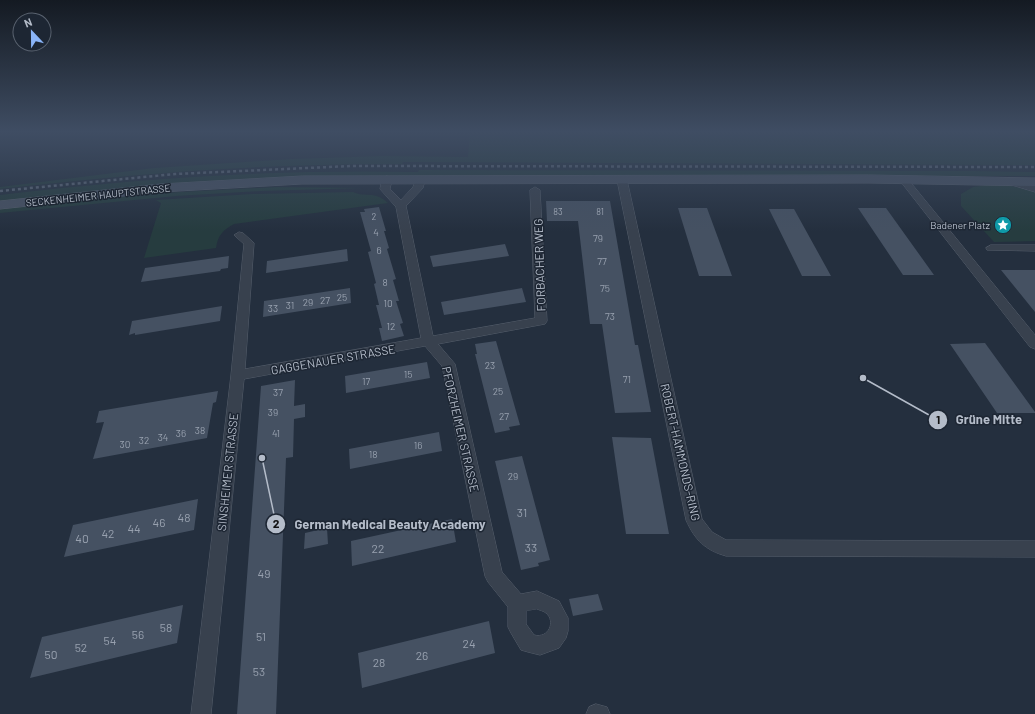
<svg xmlns="http://www.w3.org/2000/svg" width="1035" height="714" font-family="Barlow,sans-serif">
<style>
.green{fill:#263c3f}
.building{fill:#455162}
.lines{fill:none;stroke-linecap:round;stroke-linejoin:round}
.street-casing{stroke:#565f6c;stroke-width:1}
.secondary-casing{stroke:#565f6c;stroke-width:1}
.street{fill:#38414e;fill-rule:evenodd}
.secondary{fill:#465061;fill-rule:evenodd}
.rail{stroke:#5a6575;stroke-width:2.5;stroke-dasharray:3 3;stroke-linecap:butt}
.labels{text-anchor:middle;dominant-baseline:central;stroke-width:3;stroke-linejoin:round;paint-order:stroke}
.far-number-label{font-size:9px;fill:#98a1af}
.far-street-label{font-size:10px;fill:#b4bcc9;stroke:#1d2633}
.far-poi-label{font-size:10px;fill:#b4bcc9;stroke:#1d2633;text-anchor:end}
.number-label{font-size:10px;fill:#98a1af}
.street-label{font-size:12px;fill:#b4bcc9;stroke:#1d2633}
.near-number-label{font-size:12px;fill:#98a1af}
.leader{fill:none;stroke:#b4bcc9;stroke-width:1.5}
.callout-dot{fill:#b4bcc9;stroke:#1d2633;stroke-width:1.5}
.mark-label{font-size:12px;text-anchor:middle;font-weight:bold;fill:#111}
.callout-label{font-size:13px;text-anchor:middle;font-weight:bold;fill:#b4bcc9;stroke:#1d2633;stroke-width:3;stroke-linejoin:round;paint-order:stroke}
</style>
<rect width="100%" height="100%" fill="#242f3e"/>
<path class="green" d="M470,131h565v34l-632,-3 -1,2c-134,-1 -269,10 -402,25v-2l154,-19 138,-9 89,-3 87,1z
M419,170l555,1 61,1v4h-722l-143,8 -170,18v-7c141,-17 278,-26 418,-23z
M986,185l26,1 23,6v49l-41,1 -33,-36v-12l12,-7z
M277,187l86,1 -101,3 -86,5 -176,17v-4l12,-2 168,-15z
M353,192c14,6 21,-2 35,11l-154,21c-11,6 -16,11 -18,24l-72,10 17,-55 -5,-3 96,-6z"/>
<path class="building" d="M546,201h64l25,144h3l13,67 -36,1 -13,-89h-12l-12,-103h-31z
M379,207l7,24h-2l5,17 -2,1 9,30 -3,1 6,21h-3l7,22 -3,1 4,12 -22,5 -3,-13h3l-6,-23h3l-5,-21 2,-1 -8,-31 3,-1 -11,-39h5l-1,-3z
M678,208h29l25,68h-33z
M858,208h28l48,67h-31z
M769,209h25l37,67h-29z
M505,244l4,12 -76,11 -3,-11z
M347,249l1,12 -82,12 1,-12z
M229,256l-1,12 -7,1 -1,2 -79,11 4,-14z
M1001,270h34v42z
M350,288l1,15 -88,14 1,-16z
M522,288l4,14 -82,13 -3,-13z
M222,306l-2,15 -85,14v-2l-6,2 3,-14z
M496,341l24,84 -11,2 1,3 -15,3 -20,-79h2l-2,-10z
M985,343l50,69v1h-38l-47,-69z
M427,362l3,16 -84,15 -1,-17z
M295,380l-1,26 11,-2v13l-11,2 -1,38 -7,1 -10,256h-39l24,-328z
M218,391l-2,11 -3,1 -6,35 -114,21 11,-37 -8,1 3,-12z
M439,432l3,19 -92,18 -1,-20z
M612,437l39,1 18,96h-43z
M522,456l28,104 -12,3 1,3 -18,4 -26,-109z
M198,499l-4,31 -130,27 9,-32z
M452,519l4,23 -104,24 -1,-25z
M327,528l1,16 -24,5 1,-16z
M598,594l5,16 -30,6 -4,-17z
M183,605l-6,38 -147,35 12,-41z
M489,621l6,32 -133,35 -4,-35z"/>
<g class="lines">
<defs>
<path id="street" d="M387,176l5,3 -2,10 11,11 12,-13 4,-10h6l2,2 -2,9 -17,18 27,130 102,-18 -5,-128 5,-3 5,3 7,131 -2,3 -107,20 17,20 47,208 19,22 16,-3 22,10 9,17v13l-2,7 -7,10 -19,7 -12,-3 -7,-2 -10,-17 -3,-6v-20l-20,-25 -3,-6 -43,-210 -17,-20 -181,33 -33,335h-20l40,-339 13,-131 -10,-9 5,-3 4,1 11,10 -9,126 176,-31 -25,-131 -16,-18 2,-10zM537,609c2,1 7,2 9,4 10,8 3,26 -12,22l-8,-11v-13z
M622,177l5,3 75,339 10,13 14,8 309,1v16l-309,-1c-21,-6 -31,-16 -40,-36l-69,-340z
M904,177l3,1 128,157v14l-5,-2 -129,-165 -2,-2 2,-2z
M1008,178l27,8v6l-30,-9 -2,-2 2,-2z
M991,245h44v6l-48,-1 -1,-2z
M596,704l11,3 3,7h-24l3,-7z"/>
<path id="secondary" d="M869,175l166,3v8l-166,-3 -567,1 -141,8 -161,17v-8l161,-17 141,-8z"/>
</defs>
<use href="#street" class="street-casing"/>
<use href="#secondary" class="secondary-casing"/>
<use href="#street" class="street"/>
<use href="#secondary" class="secondary"/>
<path class="rail" d="M0,191l175,-17 176,-8 684,1"/>
</g>
<linearGradient id="sky" x2="0" y2="1"><stop stop-color="#141a22"/><stop offset="0.57" stop-color="#3f4d63"/><stop offset="1" stop-color="#3f4d63" stop-opacity="0"/></linearGradient>
<rect width="1035" height="231" fill="url(#sky)"/>
<defs>
<symbol id="sight-disc" viewBox="-11 -11 22 22"><circle r="9.5" fill="#0f9aa8" stroke="#1d2633"/><path d="M0-6L1.8-2.2L6-1.7L2.9 1.2L3.7 5.4L0 3.3L-3.7 5.4L-2.9 1.2L-6-1.7L-1.8-2.2Z" fill="#fff"/></symbol>
</defs>
<g fill-rule="evenodd">
<use href="#sight-disc" x="993" y="215" width="20" height="20"/>
</g>
<g class="labels">
<g class="far-number-label">
<text x="558" y="211">83</text>
<text x="600" y="211">81</text>
<text x="374" y="216">2</text>
</g>
<g class="far-street-label">
<text transform="translate(98 195) rotate(-6)">SECKENHEIMER HAUPTSTRASSE</text>
</g>
<g class="far-poi-label">
<text x="990" y="225">Badener Platz</text>
</g>
<g class="number-label">
<text x="376" y="232">4</text>
<text x="598" y="238">79</text>
<text x="379" y="250">6</text>
<text x="602" y="261">77</text>
<text x="385" y="282">8</text>
<text x="605" y="288">75</text>
<text x="342" y="297">25</text>
<text x="325" y="300">27</text>
<text x="308" y="302">29</text>
<text x="388" y="303">10</text>
<text x="290" y="305">31</text>
<text x="273" y="308">33</text>
<text x="610" y="316">73</text>
<text x="391" y="326">12</text>
<text x="490" y="365">23</text>
<text x="408" y="374">15</text>
<text x="627" y="379">71</text>
<text x="366" y="381">17</text>
<text x="498" y="391">25</text>
<text x="278" y="392">37</text>
<text x="273" y="412">39</text>
<text x="504" y="416">27</text>
<text x="200" y="430">38</text>
<text x="181" y="433">36</text>
<text x="276" y="433">41</text>
<text x="163" y="437">34</text>
<text x="144" y="440">32</text>
<text x="125" y="444">30</text>
<text x="418" y="445">16</text>
<text x="373" y="454">18</text>
<text x="513" y="476">29</text>
</g>
<g class="street-label">
<text transform="translate(539 265) rotate(-92)">FORBACHER WEG</text>
<text transform="translate(333 359) rotate(-10)">GAGGENAUER STRASSE</text>
<text transform="translate(461 429) rotate(77)">PFORZHEIMER STRASSE</text>
<text transform="translate(681 452) rotate(77)">ROBERT-HAMMONDS-RING</text>
<text transform="translate(227 472) rotate(-84)">SINSHEIMER STRASSE</text>
</g>
<g class="near-number-label">
<text x="522" y="512">31</text>
<text x="184" y="517">48</text>
<text x="159" y="522">46</text>
<text x="134" y="528">44</text>
<text x="108" y="533">42</text>
<text x="82" y="538">40</text>
<text x="531" y="547">33</text>
<text x="378" y="548">22</text>
<text x="264" y="573">49</text>
<text x="166" y="627">58</text>
<text x="138" y="634">56</text>
<text x="261" y="636">51</text>
<text x="110" y="640">54</text>
<text x="469" y="643">24</text>
<text x="81" y="647">52</text>
<text x="51" y="654">50</text>
<text x="422" y="655">26</text>
<text x="379" y="662">28</text>
<text x="259" y="671">53</text>
</g>
</g>
<path class="leader" d="M863 378L938 420M262 458L276 524"/>
<g class="callout-dot">
<circle cx="863" cy="378" r="4"/>
<circle cx="262" cy="458" r="4"/>
<circle cx="938" cy="420" r="10"/>
<circle cx="276" cy="524" r="10"/>
</g>
<g class="mark-label">
<text x="938" y="424">1</text>
<text x="276" y="528">2</text>
</g>
<g class="callout-label">
<text x="989" y="424">Grüne Mitte</text>
<text x="390" y="529">German Medical Beauty Academy</text>
</g>
<g transform="translate(32 32) rotate(338)"><circle r="19" fill="#1d2633" stroke="#59626f"/>
<path d="M0-3L7 15L0 10L-7 15Z" fill="#8ab4f8"/>
<text y="-6" font-size="11" font-weight="bold" text-anchor="middle" fill="#b4bcc9">N</text>
</g>
</svg>
